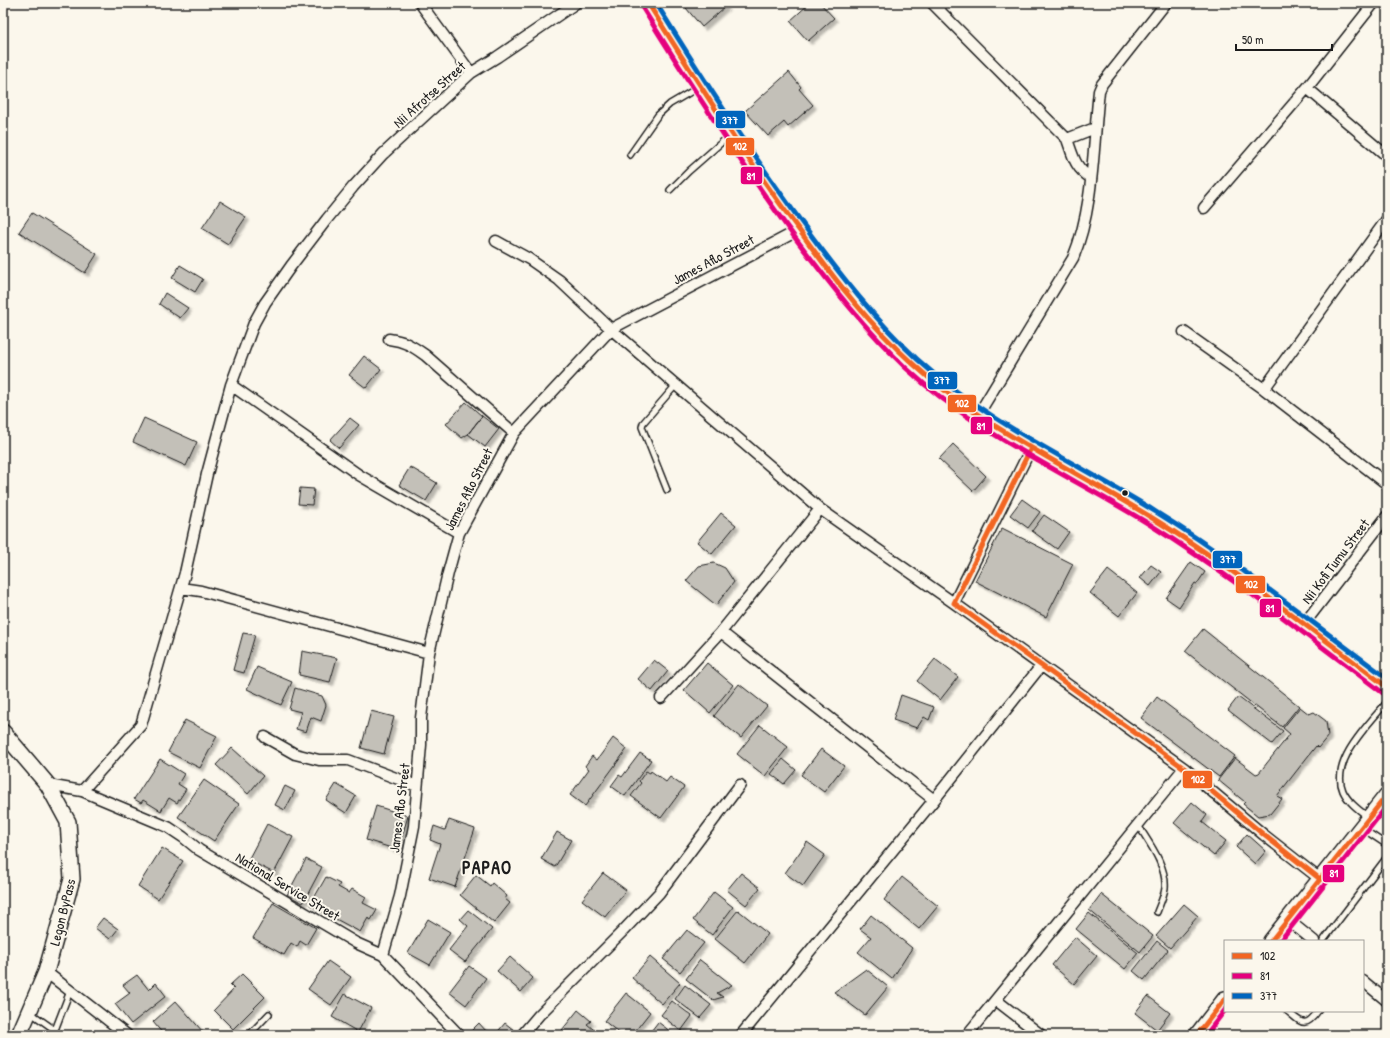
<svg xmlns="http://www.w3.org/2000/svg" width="1390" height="1038" font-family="'Patrick Hand',sans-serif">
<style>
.building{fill:#c3c0b8;stroke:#1c1c1c;filter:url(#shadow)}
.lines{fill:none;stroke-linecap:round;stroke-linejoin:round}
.lane-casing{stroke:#1c1c1c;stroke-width:8}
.street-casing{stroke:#1c1c1c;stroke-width:13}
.secondary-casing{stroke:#1c1c1c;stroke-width:18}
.lane{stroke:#fbf7ec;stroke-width:5}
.street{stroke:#fbf7ec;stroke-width:10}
.secondary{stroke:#fbf7ec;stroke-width:15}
.bus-1-casing{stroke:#fbf7ec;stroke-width:8}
.bus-2-casing{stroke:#fbf7ec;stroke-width:8}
.bus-3-casing{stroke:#fbf7ec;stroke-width:8}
.bus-1{stroke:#f26522;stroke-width:5}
.bus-2{stroke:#e5007d;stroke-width:5}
.bus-3{stroke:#0065bd;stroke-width:5}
.bus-dot{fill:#1c1c1c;stroke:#fbf7ec;stroke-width:1.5}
.labels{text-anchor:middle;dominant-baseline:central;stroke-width:4;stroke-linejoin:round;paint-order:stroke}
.street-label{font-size:14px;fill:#1c1c1c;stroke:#fbf7ec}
.district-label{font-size:18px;font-weight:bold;letter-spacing:1px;fill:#1c1c1c;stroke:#fbf7ec}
.line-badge{stroke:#fbf7ec;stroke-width:1.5}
.badge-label{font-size:11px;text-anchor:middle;font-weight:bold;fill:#fff}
</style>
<defs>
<filter id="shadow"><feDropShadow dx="3.5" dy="3.5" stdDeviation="1" flood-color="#0004"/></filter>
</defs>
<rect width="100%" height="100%" fill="#fbf7ec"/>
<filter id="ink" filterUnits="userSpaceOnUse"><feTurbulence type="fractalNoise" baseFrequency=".025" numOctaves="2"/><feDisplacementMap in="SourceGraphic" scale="8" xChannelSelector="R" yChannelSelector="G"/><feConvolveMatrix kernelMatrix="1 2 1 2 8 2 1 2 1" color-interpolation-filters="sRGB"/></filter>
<g filter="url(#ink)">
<path class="building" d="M692,3h32l2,3 -24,21 -16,-19z
M810,3h10l14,15 -26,23 -18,-20z
M789,72l12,15 -2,2 14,16 -25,22 -4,-5 -16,14 -23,-25z
M220,201l26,16 -18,27 -26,-16z
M32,213l65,41 -12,19 -66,-41z
M180,265l23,14 -8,13 -23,-14z
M165,293l23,15 -8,10 -21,-14z
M364,356l17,13 -15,19 -17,-13z
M466,402l16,14 -14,18 -6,4 -16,-14z
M482,416l17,13 -14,18 -17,-13z
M144,418l53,24 -11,24 -53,-24z
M350,418l9,7 -20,23 -9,-8z
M953,444l33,32 -13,15 -34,-32z
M410,467l27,16 -11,18 -27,-16z
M300,488l14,1 -2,16 -14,-1z
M1022,499l18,13 -12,16 -18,-13z
M721,513l15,12 -24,29 -15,-12z
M1044,515l25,17 -12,17 -25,-18z
M1002,528l71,36 -27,53 -71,-36z
M1191,562l14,10 -8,12 -2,-1 -16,24 -13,-9z
M714,563l11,5 9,14 -18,23 -30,-24 13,-15z
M1151,565l10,7 -11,14 -10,-8z
M1108,570l29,23 -18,23 -29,-23z
M1203,629l96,77 -17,21 -97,-76z
M243,633l12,2 -11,38 -11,-3z
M302,651l35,7 -7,24 -31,-7z
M935,659l23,18 -18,23 -23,-19z
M654,660l14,11 -16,20 -14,-12z
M707,663l26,22 -23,28 -26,-23z
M257,667l35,15 -11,23 -34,-16z
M739,684l28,22 -26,32 -27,-22z
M295,688l27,8 4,9 -5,16 -10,-4 -5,15 -10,-3 5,-17 -12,-3z
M901,695l33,12 -5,13 -5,-3 -7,11 -24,-8z
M1157,697l78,59 -16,21 -78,-59z
M1238,697l45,34 -11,13 -44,-34z
M1300,707l9,7 5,-2 12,9 2,15 -10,12 -2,-2 -39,50 5,3 -12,15 -12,2 -15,-12 2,-2 -27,-22 17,-22 21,16 3,-1 31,-39 -7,-6z
M371,711l23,6 -10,37 -23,-6z
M185,720l32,16 -17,32 -32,-16z
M760,725l28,22 -23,29 -28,-22z
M613,738l14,11 -42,57 -15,-11 19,-26 -4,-3 7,-10 5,4z
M232,748l31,28 -15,18 -32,-29z
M821,749l23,17 -20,26 -23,-17z
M640,753l11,7 -26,36 -14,-10 8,-11 3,2z
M160,759l24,15 -6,10 8,5 -9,14 -8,-5 -8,13 -18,-11 -2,3 -7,-4z
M783,759l13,11 -12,14 -13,-10z
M646,771l4,2 1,-2 15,11 4,-5 14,10 -23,31 -30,-22 10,-13 -2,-2z
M204,780l35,24 -25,37 -36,-24z
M336,784l20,12 -10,17 -20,-13z
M285,786l10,5 -10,19 -10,-5z
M1192,802l15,13 -5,7 24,19 -12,15 -40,-33z
M376,806l32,10 -10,34 -32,-10z
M449,820l26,9 -20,58 -26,-9 11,-34 -10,-4 4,-14 11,4z
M267,824l26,13 -19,36 -26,-13z
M557,832l14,8 -16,27 -14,-8z
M1247,834l19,17 -11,13 -19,-17z
M807,842l18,13 -22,31 -18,-13z
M162,848l21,13 -25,38 -20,-13z
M306,859l16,8 -19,36 -16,-8z
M603,873l23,17 -21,27 -23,-17z
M741,873l19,15 -14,17 -19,-15z
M476,875l14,11 2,-3 15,13 -2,3 5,4 -16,20 -34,-28z
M326,877l14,7 -2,3 11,6 3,-4 14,8 -3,6 14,7 -6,10 -3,-2 -8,14 -50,-27z
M902,877l36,29 -19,23 -35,-29z
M714,892l19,15 -21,28 -19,-15z
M1101,894l52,42 -13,16 -51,-42z
M273,903l43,25 -10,17 -6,-4 -3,6 -6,-4 -7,12 -31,-17z
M1184,904l14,12 -28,32 -14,-12z
M468,910l24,19 -27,33 -16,-12 19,-24 -8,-7z
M738,910l30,24 -23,29 -30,-24z
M1089,913l49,40 -13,16 -49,-40z
M871,915l41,33 -20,31 -34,-27 13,-15 -11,-8z
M103,918l15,11 -8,10 -15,-11z
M428,919l22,13 -20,33 -22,-12z
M687,930l17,13 -24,29 -17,-13z
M1075,937l22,19 -23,28 -22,-19z
M1157,941l11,9 -24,30 -11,-9z
M510,957l23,21 -12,14 -24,-21z
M650,957l30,26 -18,21 -30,-26z
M700,960l32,25 -15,8 6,4 -10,3 -27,-21z
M328,961l23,16 -20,28 -23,-16z
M469,966l17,12 -20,27 -17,-13z
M866,969l22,18 -23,28 -31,-23z
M242,974l23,23 -32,32 -19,-19 20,-21 -4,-4z
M137,975l12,15 7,-7 10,13 -35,28 -16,-20 15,-11 -7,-8z
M685,985l26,20 -11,13 -25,-19z
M626,993l24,19 -18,23h-10l-18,-14z
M345,994l26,14 -13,24 -26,-15z
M1148,996l22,17 -13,17 -22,-17z
M176,1001l27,31 -4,3h-35l-11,-13z
M672,1001l20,15 -11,15 -20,-16z
M578,1010l13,11 -4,3 13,11h-31l-7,-5z
M658,1022l13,10 -2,3h-21z
M479,1023l7,8 -4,4h-10l-3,-2z
M505,1023l9,7 -4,5h-15z"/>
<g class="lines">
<defs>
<path id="lane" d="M630,155l28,-40 12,-11 29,-17
M670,190l19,-19 41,-36
M667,490l-25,-63 1,-4 33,-38
M1368,817c-9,-7 -20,-15 -25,-26 -13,-30 26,-67 44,-89
M1138,825c11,18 29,41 27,63 -1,8 -5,16 -8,24
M1363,829l24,16
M1323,941l64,-84
M1287,1011c15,12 18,18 31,0
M31,1013l24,17 -2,5
M55,1030l15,-39
M249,1035l20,-21"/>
<path id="street" d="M420,3l51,70
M932,3l135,136c6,17 8,29 24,39
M1307,88l80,68
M1067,139l28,-11
M1204,208l103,-120 67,-85
M496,241l33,18 30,21 52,49 209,180 134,94 230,165 80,67 56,44
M1184,332l80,57 123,95
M389,339c16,2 23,7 36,16l89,78
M231,385l128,90 100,58
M1264,389l123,-170
M978,415l95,-157c21,-50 20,-113 26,-167l3,-7 64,-81
M181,588l20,3 228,62
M954,603l77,-155
M1304,624l83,-108
M721,632l213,168
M661,698l60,-66 99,-123
M265,737l30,17 24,6h29l69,26
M48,785l34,6 86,36 15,10 16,13 157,93 27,12 76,80
M82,791l59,-66 44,-152 22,-99 24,-89 23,-62 11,-20 26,-37 36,-47 26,-32 30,-33 88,-81 26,-16 79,-54
M1288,920l26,21
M383,955l17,-59 14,-70 7,-81v-27l8,-65 19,-80 11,-40 55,-100 97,-104 188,-99
M46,972l81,63
M1363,981l24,20
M996,1000l45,35
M522,1035l17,-20 84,-84 36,-38 81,-108
M741,1035l193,-235 107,-134
M967,1035l217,-267"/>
<path id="secondary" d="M648,3c52,85 106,168 166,248 34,44 70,90 113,126 22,19 47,35 71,50 50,32 101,59 151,89 69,42 133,91 197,141 13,10 28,20 41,30
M3,732l45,53 20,37 4,57 -26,93 -27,63
M1271,941l116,-146
M1197,1035l28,-36"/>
</defs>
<use href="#lane" class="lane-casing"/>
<use href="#street" class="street-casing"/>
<use href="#secondary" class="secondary-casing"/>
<use href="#lane" class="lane"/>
<use href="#street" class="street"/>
<use href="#secondary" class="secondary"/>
<defs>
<path id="bus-1" d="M648,3c49,79 99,157 154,231 33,46 68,91 110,129 69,64 157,104 237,153 83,51 160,112 238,171
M1031,448l-77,155 230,165 80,67 56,44
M1271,941l116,-146
M1197,1035l28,-36"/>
<path id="bus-2" d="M642,7c49,79 99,157 154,232 34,45 69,90 110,129 71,66 161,106 243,156 81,51 157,111 234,169
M1280,941l107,-135
M1206,1035l19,-25"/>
<path id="bus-3" d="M656,3c47,76 96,152 149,224 34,46 70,93 112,132 70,64 159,103 239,153 81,50 155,110 231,166"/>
</defs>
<use href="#bus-1" class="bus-1-casing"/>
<use href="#bus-2" class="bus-2-casing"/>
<use href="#bus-3" class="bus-3-casing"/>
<use href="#bus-1" class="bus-1"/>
<use href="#bus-2" class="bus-2"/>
<use href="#bus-3" class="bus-3"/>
</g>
</g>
<circle class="bus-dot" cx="1125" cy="493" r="3.5"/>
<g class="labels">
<g class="street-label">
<text transform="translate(429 94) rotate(-42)">Nii Afrotse Street</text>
<text transform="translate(713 259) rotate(-28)">James Aflo Street</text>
<text transform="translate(468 489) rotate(-63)">James Aflo Street</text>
<text transform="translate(1335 561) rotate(-53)">Nii Kofi Tumu Street</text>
<text transform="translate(399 808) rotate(-83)">James Aflo Street</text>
<text transform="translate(288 886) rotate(31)">National Service Street</text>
<text transform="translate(62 912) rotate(-76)">Legon ByPass</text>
</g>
<g class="district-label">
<text x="487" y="867">PAPAO</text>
</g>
</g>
<g class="line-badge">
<rect x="715" y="110" width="31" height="19" rx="4" fill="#0065bd"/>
<rect x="725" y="137" width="30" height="19" rx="4" fill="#f26522"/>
<rect x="740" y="166" width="23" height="19" rx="4" fill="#e5007d"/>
<rect x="927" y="371" width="31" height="19" rx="4" fill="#0065bd"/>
<rect x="947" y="394" width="30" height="19" rx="4" fill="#f26522"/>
<rect x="970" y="416" width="23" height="19" rx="4" fill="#e5007d"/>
<rect x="1212" y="550" width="31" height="19" rx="4" fill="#0065bd"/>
<rect x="1235" y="575" width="31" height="19" rx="4" fill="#f26522"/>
<rect x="1259" y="598" width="23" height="20" rx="4" fill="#e5007d"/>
<rect x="1182" y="770" width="31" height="19" rx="4" fill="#f26522"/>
<rect x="1322" y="864" width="23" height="19" rx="4" fill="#e5007d"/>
</g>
<g class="badge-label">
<text x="730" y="124">377</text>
<text x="740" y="150">102</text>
<text x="751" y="180">81</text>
<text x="942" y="384">377</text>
<text x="962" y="407">102</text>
<text x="981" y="430">81</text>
<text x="1228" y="563">377</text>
<text x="1251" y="588">102</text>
<text x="1270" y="612">81</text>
<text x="1198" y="783">102</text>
<text x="1334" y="877">81</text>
</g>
<rect width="1390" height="1038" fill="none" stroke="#fbf7ec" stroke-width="16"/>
<rect x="8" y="8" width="1374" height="1022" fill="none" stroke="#1c1c1c" stroke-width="1.5" filter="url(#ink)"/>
<rect x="1224" y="940" width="140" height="72" fill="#fbf7ec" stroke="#a29f99"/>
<rect x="1232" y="953" width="20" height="6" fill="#f26522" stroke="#a29f99"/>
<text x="1260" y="960" font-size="12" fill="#1c1c1c">102</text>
<rect x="1232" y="973" width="20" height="6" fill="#e5007d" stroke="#a29f99"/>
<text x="1260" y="980" font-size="12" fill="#1c1c1c">81</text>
<rect x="1232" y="993" width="20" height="6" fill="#0065bd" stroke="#a29f99"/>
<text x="1260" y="1000" font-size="12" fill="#1c1c1c">377</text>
<path d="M1236 44v6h96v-6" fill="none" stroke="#1c1c1c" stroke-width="2"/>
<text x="1242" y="44" font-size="12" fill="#1c1c1c" stroke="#fbf7ec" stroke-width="3" paint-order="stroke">50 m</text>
</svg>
